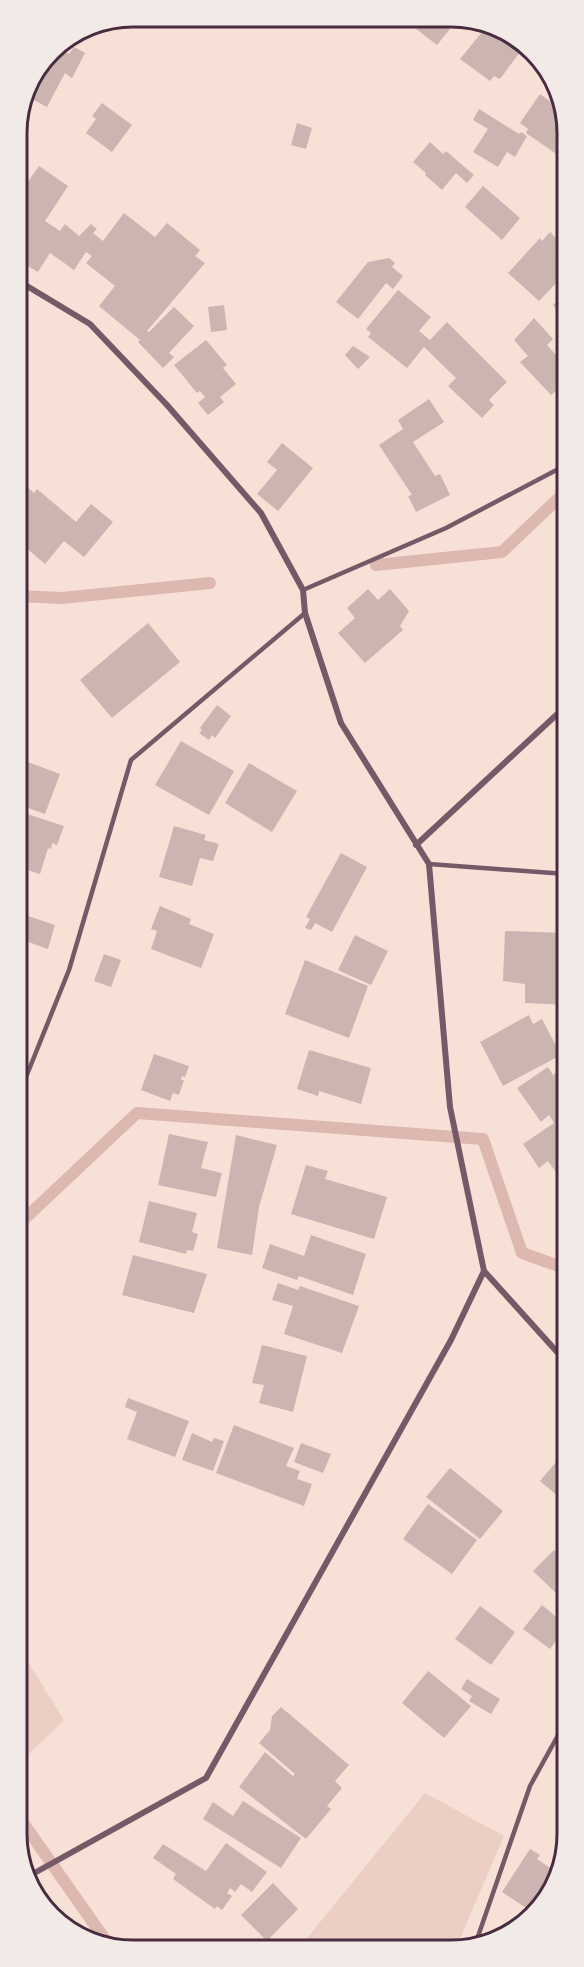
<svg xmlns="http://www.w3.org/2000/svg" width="584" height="1967" font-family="Quicksand,sans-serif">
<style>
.green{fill:#ebcfc5}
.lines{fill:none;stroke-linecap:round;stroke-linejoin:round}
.stream{stroke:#dcb8b0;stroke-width:12}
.building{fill:#ccb4b1}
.service{stroke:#755966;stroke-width:4.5}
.minor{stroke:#755966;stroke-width:6}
.rim{fill:none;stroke:#4a2c40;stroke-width:3}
</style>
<rect width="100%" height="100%" fill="#f7e1d7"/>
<path class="green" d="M18,1646l46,74 -45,44z
M425,1793l79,43 -48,112h-157z"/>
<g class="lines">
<path class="stream" d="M376,565l126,-13 64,-61
M17,596l45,2 148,-15
M18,1225l119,-112 346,26 39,114 45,16
M19,1817l92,131"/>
</g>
<path class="building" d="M402,18h24l32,1 -21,26z
M104,22l-6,11 -11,-6 2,-2z
M487,26l33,26 -20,27 -6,-3 -4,5 -30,-22z
M56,47l13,7 5,-7 11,6 -13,25 -7,-5 -18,34 -15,-8 11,-20 -7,-3 2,-7z
M540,94l25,18v48l-39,-27 2,-4 -8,-6z
M102,103l30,22 -20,27 -26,-19 10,-14 -4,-3z
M479,109l40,25 2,-2 6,4 -12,21 -8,-5 -9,15 -25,-15 15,-23 -15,-9z
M297,123l15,5 -6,21 -15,-4z
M430,142l13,12 3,-3 28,24 -7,8 -11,-10 -14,17 -17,-15 1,-2 -13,-11z
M39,166l29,20 -23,35 15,10 5,-7 14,12 12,-12 6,5 -4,4 10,8 21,-28 31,24 12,-14 33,27 -5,6 10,7 -58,68 2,1 25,-25 20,19 -25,27 5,4 -11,11 -25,-26 2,-2 -41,-34 16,-20 -29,-23 6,-7 -6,-4 -12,18 -24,-17 -12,19 -21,-12v-63z
M17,174l7,5 -7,10z
M483,186l37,32 -18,22 -37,-33z
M550,232l12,12 -7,8 10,10 1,11 -27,28 -31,-28 32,-35 2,3z
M389,258l6,5 -3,4 11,9 -10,13 -7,-6 -28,36 -22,-17 32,-40z
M398,290l33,27 -12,14 11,9 17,-18 60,60 -18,18 5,5 -12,13 -34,-32 8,-8 -32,-31 -17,21 -39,-31 3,-4 -5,-4z
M566,299v32l-13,-27z
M224,305l3,25 -16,2 -3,-25z
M534,318l19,21 -6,6 19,21v16l-15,13 -31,-33 8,-6 -14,-16z
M206,340l21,25 -4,3 13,16 -16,13 4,5 -16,13 -10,-12 7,-6 -5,-6 -3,2 -23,-28z
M353,346l17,11 -12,12 -13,-14z
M429,399l15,23 -31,20 22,34 5,-2 10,21 -34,17 -8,-16 4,-1 -33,-50 24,-16 -5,-9z
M282,443l31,25 -35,43 -21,-17 20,-24 -10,-8z
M17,478l17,15 3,-4 39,33 15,-18 22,18 -29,35 -20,-16 -19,23 -28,-24z
M368,589l10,11 12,-11 19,22 -9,15 3,4 -38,33 -27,-30 17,-15 -8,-10z
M148,623l32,39 -68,56 -32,-38z
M17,656l12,10 -12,16z
M217,705l14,11 -16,22 -3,-3 -3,5 -10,-7 3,-3 -2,-2z
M181,741l53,30 -25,44 -54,-30z
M17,758l43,16 -15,40 -28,-10z
M249,763l48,28 -25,41 -47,-29z
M21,812l43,14 -7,19 -5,-2 -1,6 -3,-1 -8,26 -22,-7v-14l6,-19 -6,-2z
M174,826l32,9 -2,5 15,4 -6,17 -13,-3 -8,28 -33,-9z
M341,853l26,14 -35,65 -17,-9 -4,7 -6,-2 5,-9 -4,-2z
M18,874l11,4 -11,36z
M160,906l31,13 -2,5 25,10 -13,34 -50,-19 6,-18 -6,-2z
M28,916l27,9 -7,24 -28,-10z
M505,931l61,2v72l-41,-2v-19l-22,-3z
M355,935l33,16 -17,34 -33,-15z
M104,954l17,6 -10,27 -17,-6z
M305,960l63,26 -19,52 -64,-24z
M529,1015l4,9 9,-5 19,36 -58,31 -23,-44z
M309,1050l62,18 -10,36 -42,-13 -1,5 -21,-7z
M154,1054l35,12 -4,11 -3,-1 -1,4h3l-5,15 -6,-2 -3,8 -29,-11z
M566,1066l1,113 -4,3 -15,-21 -9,7 -16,-24 31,-21 -5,-8 -8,7 -24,-34 31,-21 5,8z
M169,1134l39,8 -7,26 21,5 -6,24 -58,-12z
M236,1135l41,10 -18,62 -7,48 -35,-7z
M306,1165l22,6 -3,8 62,18 -13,42 -83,-25z
M149,1201l48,12 -5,19 6,2 -5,17 -6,-1 -1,4 -47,-12z
M311,1235l55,19 -13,41 -54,-19 -2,4 -35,-12 8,-24 34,12z
M133,1255l74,19 -13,39 -72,-18z
M278,1283l20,7 2,-4 59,20 -17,47 -58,-19 9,-28 -21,-6z
M262,1345l45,11 -14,56 -34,-9 5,-18 -12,-2z
M128,1398l61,23 -14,36 -48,-18 10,-27 -12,-5z
M234,1425l60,23 -8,18 14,5 -3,8 15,5 -8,22 -88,-33z
M192,1433l20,9 2,-4 10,3 -11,30 -31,-11z
M301,1443l30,11 -8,19 -29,-11z
M567,1449v55l-27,-23z
M450,1468l53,43 -23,28 -54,-42z
M428,1504l49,36 -25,34 -49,-35z
M554,1550l13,12v25l-8,9 -26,-25z
M542,1605l25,21 -17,23 -27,-20z
M480,1606l35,26 -24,33 -36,-26z
M428,1671l43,35 -27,32 -42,-35z
M467,1679l33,20 -9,15 -22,-13 3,-5 -11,-7z
M281,1707l68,58 -14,16 7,7 -15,18 4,3 -25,30 -67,-52 26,-35 28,24 2,-2 -36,-31 11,-13 2,-14z
M243,1801l58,37 -20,30 -78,-49 10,-17 20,14z
M226,1843l41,29 -15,20 -11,-8 -6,8 -5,-4 -3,5 5,3 -10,14 -5,-4 -2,3 -42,-30 3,-5 -23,-16 10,-14 43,27z
M530,1849l10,6 -3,4 18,12 -16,40 -5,2 -32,-21z
M273,1883l25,26 -31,32 -26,-26z"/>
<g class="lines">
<path class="service" d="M303,590l143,-62 120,-63
M429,864l137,10
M18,1097l51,-127 62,-210 174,-147
M474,1948l56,-162 37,-67"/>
<path class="minor" d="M17,280l73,44 77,81 94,108 42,77 2,23 36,110 88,141 21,243 34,164 83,92
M416,845l150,-139
M29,1876l177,-98 245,-438 33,-69"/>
</g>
<path d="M0 0H584V1967H0ZM133 27H451A106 106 0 0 1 557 133V1834A106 106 0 0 1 451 1940H133A106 106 0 0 1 27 1834V133A106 106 0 0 1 133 27Z" fill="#f1eae7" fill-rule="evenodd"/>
<path class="rim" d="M133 27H451A106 106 0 0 1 557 133V1834A106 106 0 0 1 451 1940H133A106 106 0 0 1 27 1834V133A106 106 0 0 1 133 27Z"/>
</svg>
